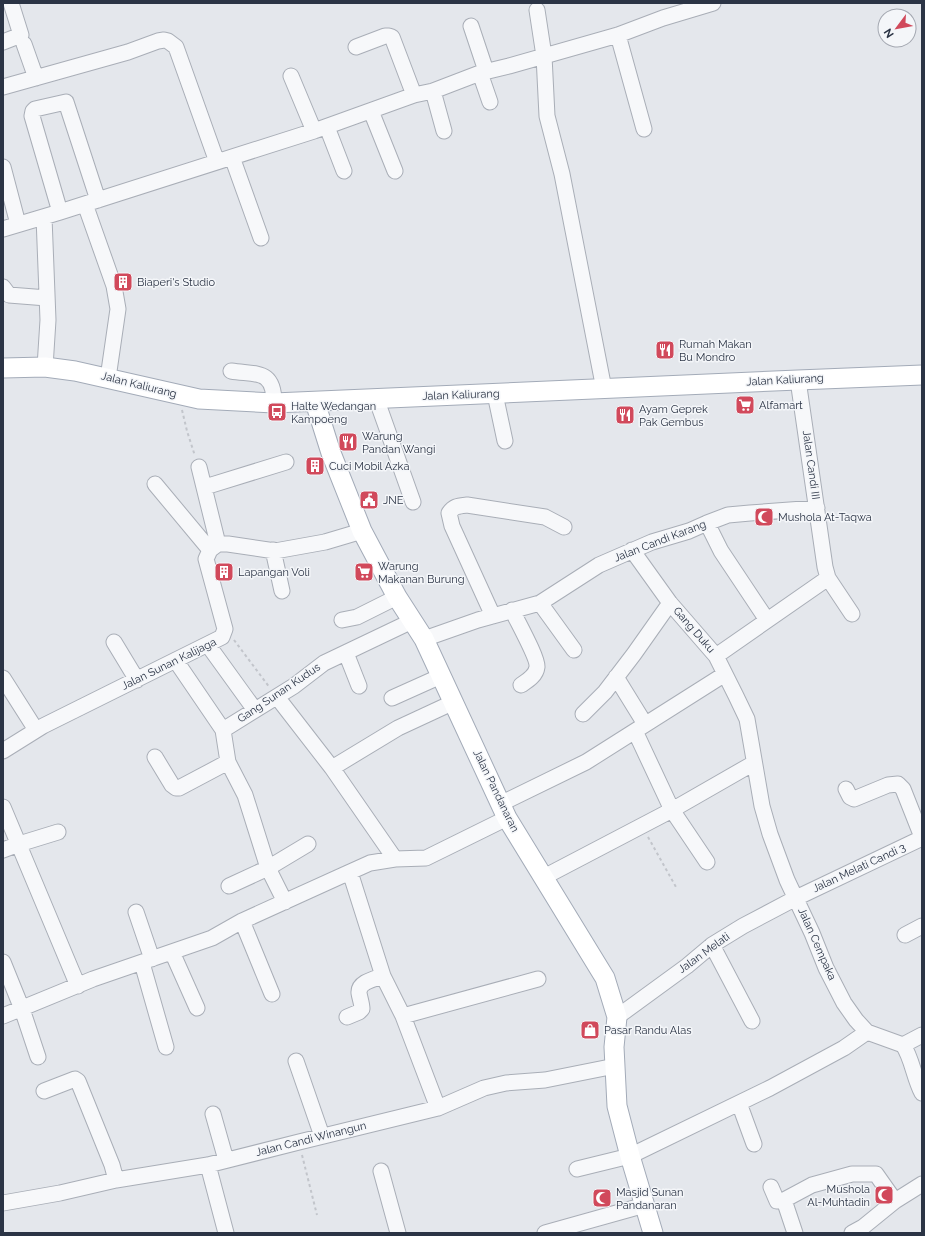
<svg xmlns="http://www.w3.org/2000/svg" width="925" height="1236" font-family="Raleway,sans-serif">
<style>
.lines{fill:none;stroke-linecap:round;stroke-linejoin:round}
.minor-casing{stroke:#a9aeb7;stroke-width:17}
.major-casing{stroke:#a3abb8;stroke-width:21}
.path{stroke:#c2c5cb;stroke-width:2;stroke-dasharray:3 3;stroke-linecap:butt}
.minor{stroke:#f7f8fa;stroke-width:15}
.major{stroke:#fff;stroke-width:19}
.labels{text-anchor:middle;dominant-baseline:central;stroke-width:3;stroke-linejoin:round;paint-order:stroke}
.poi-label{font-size:11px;fill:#2b3445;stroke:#f4f6f9;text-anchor:start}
.street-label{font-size:11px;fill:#2b3445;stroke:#f4f6f9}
</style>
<rect width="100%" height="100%" fill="#e4e7ec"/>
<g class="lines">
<defs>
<path id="minor" d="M537,10l7,46 3,60 15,58 42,215
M471,26l15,45
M618,35l26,94
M3,42l18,-7 -10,-32
M24,44l12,34
M356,47l29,-11h4l3,1 22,58
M480,73l10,29
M291,76l23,55
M3,87l125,-35 30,-11 6,-1 4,1 8,6 41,115
M433,91l11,40
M371,111l24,60
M327,127l17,44
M232,157l29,81
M3,167l15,57
M85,204l29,82 4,23 -10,69
M60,212l-28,-96 1,-5 2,-2 31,-7 32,98
M44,217l4,103 -3,47
M3,229l57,-17 254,-81 100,-36 19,-4 47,-18 29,-7 109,-31 45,-17 50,-15
M3,287l6,8 38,3
M231,371c26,4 43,-2 43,32
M798,380l27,187 3,11 24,36
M495,394l10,47
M376,398l37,104
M199,467l19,77
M155,484l55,66
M205,487l81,-25
M707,523l14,28 46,69
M273,550l9,41
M632,550l38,53 46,53 20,40 11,23 15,87 8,28 17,46 25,53 14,35 18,35 12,17 11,12 36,13c9,13 11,33 19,48
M540,603l34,47
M512,610c5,11 26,48 25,57 -1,9 -10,14 -16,18
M493,616l-41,-90 -3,-13c5,-7 9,-7 18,-8l78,12 19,10
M342,620l15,-3 40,-20
M424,639l54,-19 62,-17 59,-38 53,-23 37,-11 18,-8 21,-8 22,-2 67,-5
M114,642l23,38
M208,645l47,65
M346,653l13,33
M716,656l112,-78
M176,661l47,69 71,-44 30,-23 88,-42
M616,677l29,47
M3,678l33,52
M277,697l55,71 63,91
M392,698l49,-22
M583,714l22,-22 29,-38 36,-51
M223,730l5,32 17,33 23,73 17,34
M635,731l37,79 35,52
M3,751l40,-25 179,-89 3,-8 -19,-70 4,-9 8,-6h10l47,7 50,-9 37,-11
M155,757l17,28 4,3h3l49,-26
M332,768l66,-40 56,-26
M846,789l4,8 4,2 34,-14 10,-1 5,5 19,48
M500,804l86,-42 139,-88
M3,807l75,179
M3,850l16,-6 39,-12
M350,872l20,-9 25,-4 31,-1 81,-40
M544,877l128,-67 82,-47
M229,886l39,-18 40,-24
M136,912l16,47
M242,921l30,73
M905,935l17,-9
M712,945l40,76
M172,952l25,56
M3,962l19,47 16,48
M142,963l24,84
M3,1016l90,-37 119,-41 30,-17 108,-49 33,104 20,40 35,92
M403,1016l135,-37
M347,1017l12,-5 3,-3c0,-5 -2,-10 -3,-16 -1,-11 15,-14 24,-17
M617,1017l70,-51 25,-21 31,-19 53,-28 126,-60
M903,1045l19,-10
M296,1061l26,75
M44,1091l31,-12 3,2 34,84 4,15
M739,1103l15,41
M213,1114l13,46
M208,1165l18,68
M577,1169l53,-13 140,-68 74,-40 23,-16
M381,1171l17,62
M771,1187l6,14 7,-1 11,33
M784,1200l28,-15 40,-11h24l19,27
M3,1203l57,-10 56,-13 92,-15 91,-23 139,-34 46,-20 22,-5 39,-3 70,-14
M545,1233l100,-28
M852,1233l11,-6 32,-26 27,-17"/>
<path id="major" d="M3,368l42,-1 30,4 124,28 75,4 524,-23 124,-5
M315,402l16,51 31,78 35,66 27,42 83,179 98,160 12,39 -3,30 3,59 13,50 23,77"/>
</defs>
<use href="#minor" class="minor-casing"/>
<use href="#major" class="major-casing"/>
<path class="path" d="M182,410l5,21 8,25
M234,640l36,48
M648,837l28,50
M302,1155l15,60"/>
<use href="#minor" class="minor"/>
<use href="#major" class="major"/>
</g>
<defs>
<symbol id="building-square" viewBox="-11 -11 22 22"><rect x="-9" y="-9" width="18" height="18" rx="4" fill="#d1495b" stroke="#f4f6f9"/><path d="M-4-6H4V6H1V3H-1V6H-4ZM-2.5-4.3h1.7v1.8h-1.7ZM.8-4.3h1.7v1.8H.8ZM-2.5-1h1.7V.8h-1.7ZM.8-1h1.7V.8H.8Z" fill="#fff"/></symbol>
<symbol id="restaurant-square" viewBox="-11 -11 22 22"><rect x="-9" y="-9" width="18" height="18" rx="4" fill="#d1495b" stroke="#f4f6f9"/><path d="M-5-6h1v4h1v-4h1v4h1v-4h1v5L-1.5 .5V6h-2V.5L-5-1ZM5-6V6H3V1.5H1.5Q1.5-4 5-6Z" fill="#fff"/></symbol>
<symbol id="supermarket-square" viewBox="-11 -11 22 22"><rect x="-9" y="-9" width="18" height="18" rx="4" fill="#d1495b" stroke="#f4f6f9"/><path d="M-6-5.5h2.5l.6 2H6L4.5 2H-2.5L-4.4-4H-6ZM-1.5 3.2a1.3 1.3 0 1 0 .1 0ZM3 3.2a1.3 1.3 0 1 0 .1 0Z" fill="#fff"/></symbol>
<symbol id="bus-square" viewBox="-11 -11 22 22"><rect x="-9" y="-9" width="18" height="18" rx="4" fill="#d1495b" stroke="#f4f6f9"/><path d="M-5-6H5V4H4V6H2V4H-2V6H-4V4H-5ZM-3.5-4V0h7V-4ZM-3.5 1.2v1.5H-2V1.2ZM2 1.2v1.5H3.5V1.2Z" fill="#fff"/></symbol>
<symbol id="civic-square" viewBox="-11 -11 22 22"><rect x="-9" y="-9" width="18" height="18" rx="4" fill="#d1495b" stroke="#f4f6f9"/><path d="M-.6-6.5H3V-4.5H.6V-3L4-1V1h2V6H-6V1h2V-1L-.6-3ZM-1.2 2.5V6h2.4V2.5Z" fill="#fff"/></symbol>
<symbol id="mosque-square" viewBox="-11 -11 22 22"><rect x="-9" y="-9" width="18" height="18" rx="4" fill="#d1495b" stroke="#f4f6f9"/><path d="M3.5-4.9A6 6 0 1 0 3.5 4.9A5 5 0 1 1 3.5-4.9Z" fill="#fff"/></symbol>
<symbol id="shop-square" viewBox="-11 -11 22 22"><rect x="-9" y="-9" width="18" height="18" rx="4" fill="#d1495b" stroke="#f4f6f9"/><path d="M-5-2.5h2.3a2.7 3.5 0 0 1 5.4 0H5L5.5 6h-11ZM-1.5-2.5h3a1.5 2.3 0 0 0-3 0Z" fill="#fff"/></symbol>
</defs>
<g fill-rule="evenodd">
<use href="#building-square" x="112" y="271" width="22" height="22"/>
<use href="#restaurant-square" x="654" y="339" width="22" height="22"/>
<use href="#supermarket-square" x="734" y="394" width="22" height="22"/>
<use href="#bus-square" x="266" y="401" width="22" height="22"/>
<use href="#restaurant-square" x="614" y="404" width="22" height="22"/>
<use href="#restaurant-square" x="337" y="431" width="22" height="22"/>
<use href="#building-square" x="304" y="455" width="22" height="22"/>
<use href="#civic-square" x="358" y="489" width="22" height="22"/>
<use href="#mosque-square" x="753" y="506" width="22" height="22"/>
<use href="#building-square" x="213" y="561" width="22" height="22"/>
<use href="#supermarket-square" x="353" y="561" width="22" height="22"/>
<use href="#shop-square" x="579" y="1019" width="22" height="22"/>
<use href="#mosque-square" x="873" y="1184" width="22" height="22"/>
<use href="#mosque-square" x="591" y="1187" width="22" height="22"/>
</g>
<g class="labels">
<g class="poi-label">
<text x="137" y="282">Biaperi's Studio</text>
<text x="679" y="344">Rumah Makan<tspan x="679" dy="13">Bu Mondro</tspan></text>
<text x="759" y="405">Alfamart</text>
<text x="291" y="406">Halte Wedangan<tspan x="291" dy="13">Kampoeng</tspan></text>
<text x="639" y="409">Ayam Geprek<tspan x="639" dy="13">Pak Gembus</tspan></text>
<text x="362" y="436">Warung<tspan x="362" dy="13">Pandan Wangi</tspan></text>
<text x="329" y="466">Cuci Mobil Azka</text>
<text x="383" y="500">JNE</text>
<text x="778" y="517">Mushola At-Taqwa</text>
<text x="378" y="566">Warung<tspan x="378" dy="13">Makanan Burung</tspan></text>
<text x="238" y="572">Lapangan Voli</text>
<text x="604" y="1030">Pasar Randu Alas</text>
<text x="870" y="1189" text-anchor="end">Mushola<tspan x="870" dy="13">Al-Muhtadin</tspan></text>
<text x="616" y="1192">Masjid Sunan<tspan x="616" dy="13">Pandanaran</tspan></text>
</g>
<g class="street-label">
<text transform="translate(785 380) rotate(-3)">Jalan Kaliurang</text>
<text transform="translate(139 385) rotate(14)">Jalan Kaliurang</text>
<text transform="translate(461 395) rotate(-2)">Jalan Kaliurang</text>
<text transform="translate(811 465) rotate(82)">Jalan Candi III</text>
<text transform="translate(660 541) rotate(-21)">Jalan Candi Karang</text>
<text transform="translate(694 630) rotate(49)">Gang Duku</text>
<text transform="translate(169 664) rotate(-26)">Jalan Sunan Kalijaga</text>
<text transform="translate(279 693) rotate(-34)">Gang Sunan Kudus</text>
<text transform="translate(496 791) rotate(64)">Jalan Pandanaran</text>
<text transform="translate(859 868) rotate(-25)">Jalan Melati Candi 3</text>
<text transform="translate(817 944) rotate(66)">Jalan Cempaka</text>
<text transform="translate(704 953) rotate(-36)">Jalan Melati</text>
<text transform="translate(311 1139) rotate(-14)">Jalan Candi Winangun</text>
</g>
</g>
<rect width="925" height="1236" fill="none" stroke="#2b3445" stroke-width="8"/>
<g transform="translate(897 28) rotate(238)"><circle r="19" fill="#f4f6f9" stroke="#a4a8b1"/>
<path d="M0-3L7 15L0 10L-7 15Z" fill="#d1495b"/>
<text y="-6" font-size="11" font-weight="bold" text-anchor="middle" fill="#2b3445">N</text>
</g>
</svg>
